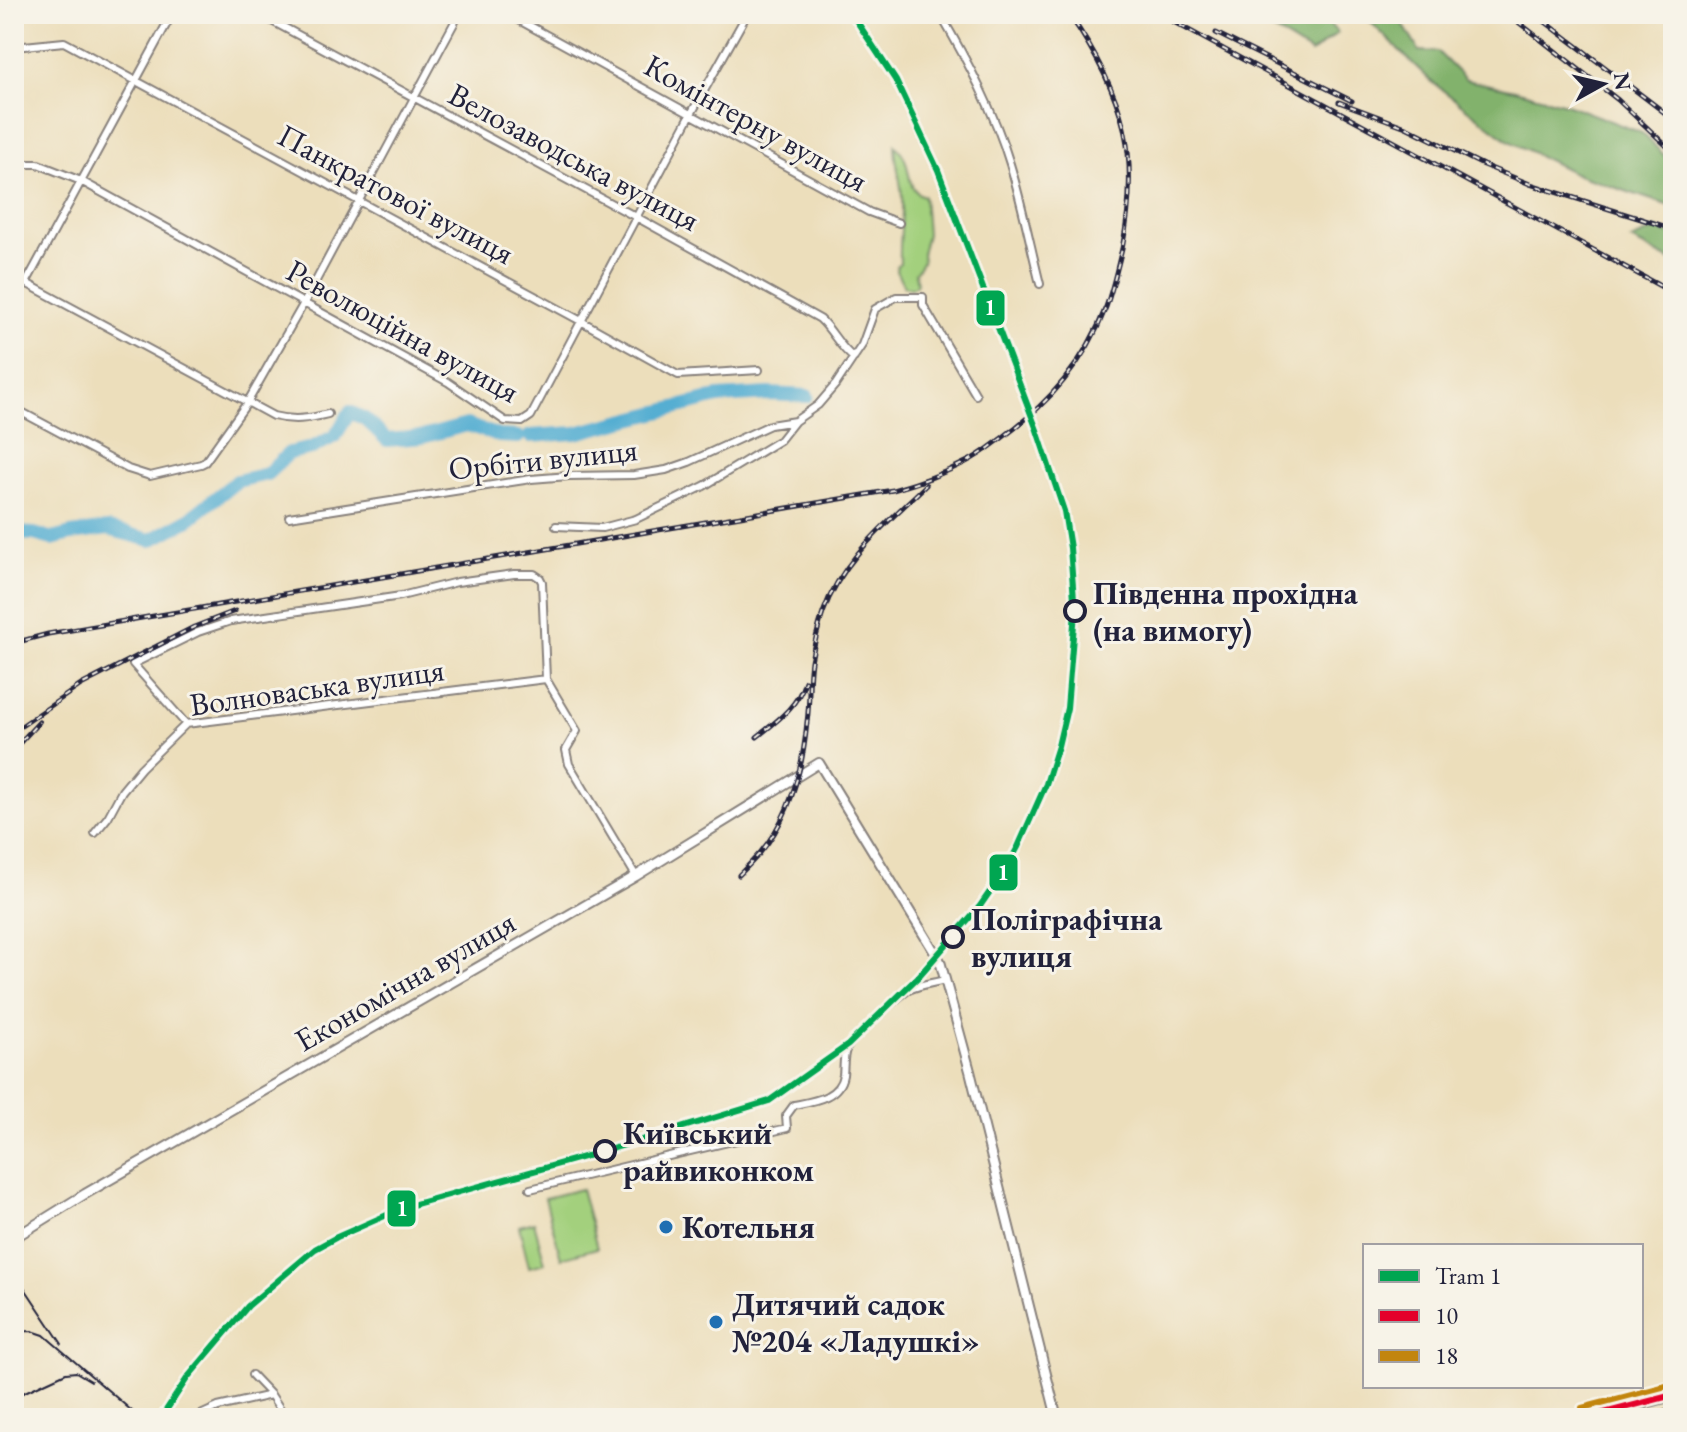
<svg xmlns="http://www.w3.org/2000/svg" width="1687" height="1432" font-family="'EB Garamond',serif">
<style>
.green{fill:#a3d07d;stroke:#62795c;stroke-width:2}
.forest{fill:#82b26c;stroke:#526a54;stroke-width:2}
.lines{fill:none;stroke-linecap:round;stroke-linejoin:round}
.river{stroke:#55aed2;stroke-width:14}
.minor-casing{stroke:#87807b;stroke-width:10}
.tertiary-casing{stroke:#87807b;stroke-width:12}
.primary-casing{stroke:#87807b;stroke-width:14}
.minor{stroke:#fff;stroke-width:6}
.tertiary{stroke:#fff;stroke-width:8}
.primary{stroke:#fbbd6e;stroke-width:10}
.tram{stroke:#22223b;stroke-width:2}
.rail-casing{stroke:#22223b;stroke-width:5}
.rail{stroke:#f7f3e8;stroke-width:2;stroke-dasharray:6;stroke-linecap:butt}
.bus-1-casing{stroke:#f7f3e8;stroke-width:12}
.bus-2-casing{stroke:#f7f3e8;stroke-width:12}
.bus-1{stroke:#e4002b;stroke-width:6}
.bus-2{stroke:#c2850f;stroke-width:6}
.tram-1-casing{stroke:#f7f3e8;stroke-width:12}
.tram-1{stroke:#00a651;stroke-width:6}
.stop-dot{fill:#f7f3e8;stroke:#22223b;stroke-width:4}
.poi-dot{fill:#1f6fb2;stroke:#f7f3e8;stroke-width:3}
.labels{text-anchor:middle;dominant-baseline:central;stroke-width:6;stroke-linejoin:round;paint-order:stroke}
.street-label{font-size:32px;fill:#22223b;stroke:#f7f3e8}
.stop-label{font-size:32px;font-weight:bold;fill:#22223b;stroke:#f7f3e8;text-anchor:start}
.poi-label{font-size:32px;font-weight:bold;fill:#22223b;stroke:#f7f3e8;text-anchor:start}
.line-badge{stroke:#f7f3e8;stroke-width:3}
.badge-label{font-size:22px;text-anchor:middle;font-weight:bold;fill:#fff}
</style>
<rect width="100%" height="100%" fill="#f7f3e8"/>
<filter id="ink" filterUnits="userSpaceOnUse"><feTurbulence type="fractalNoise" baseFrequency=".0125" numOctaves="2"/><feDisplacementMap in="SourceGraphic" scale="16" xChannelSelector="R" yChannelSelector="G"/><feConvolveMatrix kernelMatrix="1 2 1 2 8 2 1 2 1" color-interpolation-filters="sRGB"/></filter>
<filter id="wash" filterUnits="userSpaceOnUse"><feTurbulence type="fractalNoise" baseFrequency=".006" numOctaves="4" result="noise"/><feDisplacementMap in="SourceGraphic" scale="32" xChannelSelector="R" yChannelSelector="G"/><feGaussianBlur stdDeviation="1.8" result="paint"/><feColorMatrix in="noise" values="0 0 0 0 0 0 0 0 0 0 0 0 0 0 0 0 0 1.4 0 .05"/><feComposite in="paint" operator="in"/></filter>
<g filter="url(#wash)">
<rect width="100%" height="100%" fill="#ecdebb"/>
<path class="green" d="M895,145c5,5 9,10 11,17 4,13 3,30 18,34l3,38 -5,20 1,7 -8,12 2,11 -6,4 -7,-2 -8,-15 1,-6 3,-2c-1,-22 3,-44 2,-66 -1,-17 -7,-35 -7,-52z
M581,1189l16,59 -36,10 -16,-60z
M534,1222l11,41 -16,4 -10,-41z"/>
<path class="forest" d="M1247,14h73l18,19 -27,20z
M1362,14h35l22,37 19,1 28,28 49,10 51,14 76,29 31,31v43l-95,-32 -69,-34 -77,-59z
M1656,229l17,6v27l-42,-22z"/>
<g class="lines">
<path class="river" d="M530,436l46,-3 142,-36 51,-3 38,2
M14,533l20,1 18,5 19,-5 37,-5 43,11 37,-20 49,-39 30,-7 22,-21 23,-5 23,-12 15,-24 15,7 22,21 35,-3 45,-12 32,11 19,1"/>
</g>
</g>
<g filter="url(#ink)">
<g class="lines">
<defs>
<path id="minor" d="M259,14l379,204 182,101c13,12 19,28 34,39
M508,14l361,198 30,11
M940,14c28,48 54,97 70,150 12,39 20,80 30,120
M14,47l50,-5 517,279 97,54 81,-5
M14,164h24l43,17 367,201 57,39 17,1 9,-6 160,-302 56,-100
M26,283l146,-269
M14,284l12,-1 247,133c20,5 35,3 55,-2
M14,408l114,61 22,7 51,-12 4,-2 42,-59 57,-100 155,-289
M289,517l242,-38 38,-3 65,-1 32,-5 23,-8 81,-37 25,-4
M556,526l46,2 34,-9 68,-33 76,-46 15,-19 23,-16 18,-21 26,-39 13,-36 21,-12h27v8l53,90
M186,724l-53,-60 65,-32 33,-11 170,-25 56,-14 57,-8h20l6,4 2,4 4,97 31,52 -11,19 3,14 67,112
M95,833l13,-16 14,-26 19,-23 45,-44 360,-45
M530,1189l257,-61 -1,-12 8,-11c20,-4 45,-7 49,-30 1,-7 0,-18 3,-25 4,-9 54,-55 63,-60 11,-6 25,-7 36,-10
M252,1375l19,20 15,23
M194,1418l24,-11 53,-12"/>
<path id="tertiary" d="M14,1238l71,-44 551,-318 183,-113 121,198 30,110 87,347"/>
<path id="primary" d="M1585,1418l88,-23
M1658,1418l15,-4"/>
</defs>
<use href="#minor" class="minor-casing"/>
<use href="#tertiary" class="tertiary-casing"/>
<use href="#primary" class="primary-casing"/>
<use href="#minor" class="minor"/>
<use href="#tertiary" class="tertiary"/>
<use href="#primary" class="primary"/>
<path class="tram" d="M24,1287l38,57
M14,1332l18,-1 12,4 96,83
M14,1397l52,-24 10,-1 15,9"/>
<defs>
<path id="rail" d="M1159,14l514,279
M1508,14l110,86 55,52
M1535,14l138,105
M1216,33l136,68
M1339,102l67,25 77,38 47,19 143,45
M14,643l34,-9 845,-144c25,-7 50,-16 73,-28 13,-6 24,-15 36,-24 47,-35 83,-75 104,-131 7,-19 11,-39 16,-58 8,-40 11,-81 2,-121 -10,-42 -31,-79 -55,-114
M14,731l67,-46 113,-58 41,-16
M757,737c20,-16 41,-31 48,-56
M14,749l25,-27
M739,875c7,-7 14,-14 21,-22 30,-36 43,-86 47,-131 3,-20 1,-41 4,-61 3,-16 7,-33 12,-48 19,-54 63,-89 103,-128"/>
</defs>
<use href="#rail" class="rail-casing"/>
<use href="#rail" class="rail"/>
<defs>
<path id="bus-1" d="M1585,1418l88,-23"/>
<path id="bus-2" d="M1582,1408l88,-23"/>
</defs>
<use href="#bus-1" class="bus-1-casing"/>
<use href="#bus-2" class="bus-2-casing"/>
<use href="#bus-1" class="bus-1"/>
<use href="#bus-2" class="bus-2"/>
<defs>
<path id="tram-1" d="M161,1418l27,-41 60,-71 67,-57 22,-12 68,-30 200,-56 164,-50 79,-56 70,-68 62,-71 27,-39 11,-20 28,-63 12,-38 9,-38 8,-96 -5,-64 -6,-37 -27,-81 -99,-260 -42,-89 -44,-67"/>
</defs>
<use href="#tram-1" class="tram-1-casing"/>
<use href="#tram-1" class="tram-1"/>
</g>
</g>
<g class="stop-dot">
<circle cx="1075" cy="611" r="10"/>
<circle cx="953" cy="937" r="10"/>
<circle cx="605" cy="1151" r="10"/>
</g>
<g class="poi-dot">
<circle cx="666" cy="1227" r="8"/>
<circle cx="716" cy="1322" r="8"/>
</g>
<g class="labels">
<g class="street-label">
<text transform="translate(756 123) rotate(29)">Комінтерну вулиця</text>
<text transform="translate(574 157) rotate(28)">Велозаводська вулиця</text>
<text transform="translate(396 194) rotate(28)">Панкратової вулиця</text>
<text transform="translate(403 331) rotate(29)">Революційна вулиця</text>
<text transform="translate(543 459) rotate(-6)">Орбіти вулиця</text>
<text transform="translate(317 687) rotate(-8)">Волноваська вулиця</text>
<text transform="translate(405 981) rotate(-30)">Економічна вулиця</text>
</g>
<g class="stop-label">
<text x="1093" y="593">Південна прохідна<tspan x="1093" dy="37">(на вимогу)</tspan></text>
<text x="971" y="919">Поліграфічна<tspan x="971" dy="37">вулиця</tspan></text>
<text x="623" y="1133">Київський<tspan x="623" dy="37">райвиконком</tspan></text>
</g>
<g class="poi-label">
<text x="682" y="1227">Котельня</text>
<text x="732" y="1304">Дитячий садок<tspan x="732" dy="37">№204 «Ладушкі»</tspan></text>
</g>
</g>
<g class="line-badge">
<rect x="975" y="289" width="31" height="38" rx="8" fill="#00a651"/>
<rect x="988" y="853" width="31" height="39" rx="8" fill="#00a651"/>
<rect x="386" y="1189" width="31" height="39" rx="8" fill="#00a651"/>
</g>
<g class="badge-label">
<text x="990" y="315">1</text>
<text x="1003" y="880">1</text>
<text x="402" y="1216">1</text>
</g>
<rect width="1687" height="1432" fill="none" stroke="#f7f3e8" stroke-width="48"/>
<rect x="1363" y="1244" width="280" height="144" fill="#f7f3e8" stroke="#a29fa3" stroke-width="2"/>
<rect x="1379" y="1270" width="40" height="12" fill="#00a651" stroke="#a29fa3" stroke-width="2"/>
<text x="1435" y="1284" font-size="24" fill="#22223b">Tram 1</text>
<rect x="1379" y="1310" width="40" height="12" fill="#e4002b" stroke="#a29fa3" stroke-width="2"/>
<text x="1435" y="1324" font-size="24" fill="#22223b">10</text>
<rect x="1379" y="1350" width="40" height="12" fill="#c2850f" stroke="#a29fa3" stroke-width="2"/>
<text x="1435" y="1364" font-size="24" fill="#22223b">18</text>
<g transform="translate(1603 84) rotate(82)" stroke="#f7f3e8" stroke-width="6" paint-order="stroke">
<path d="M0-6L14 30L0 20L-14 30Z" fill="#22223b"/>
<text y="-12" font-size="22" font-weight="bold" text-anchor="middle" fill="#22223b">N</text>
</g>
</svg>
